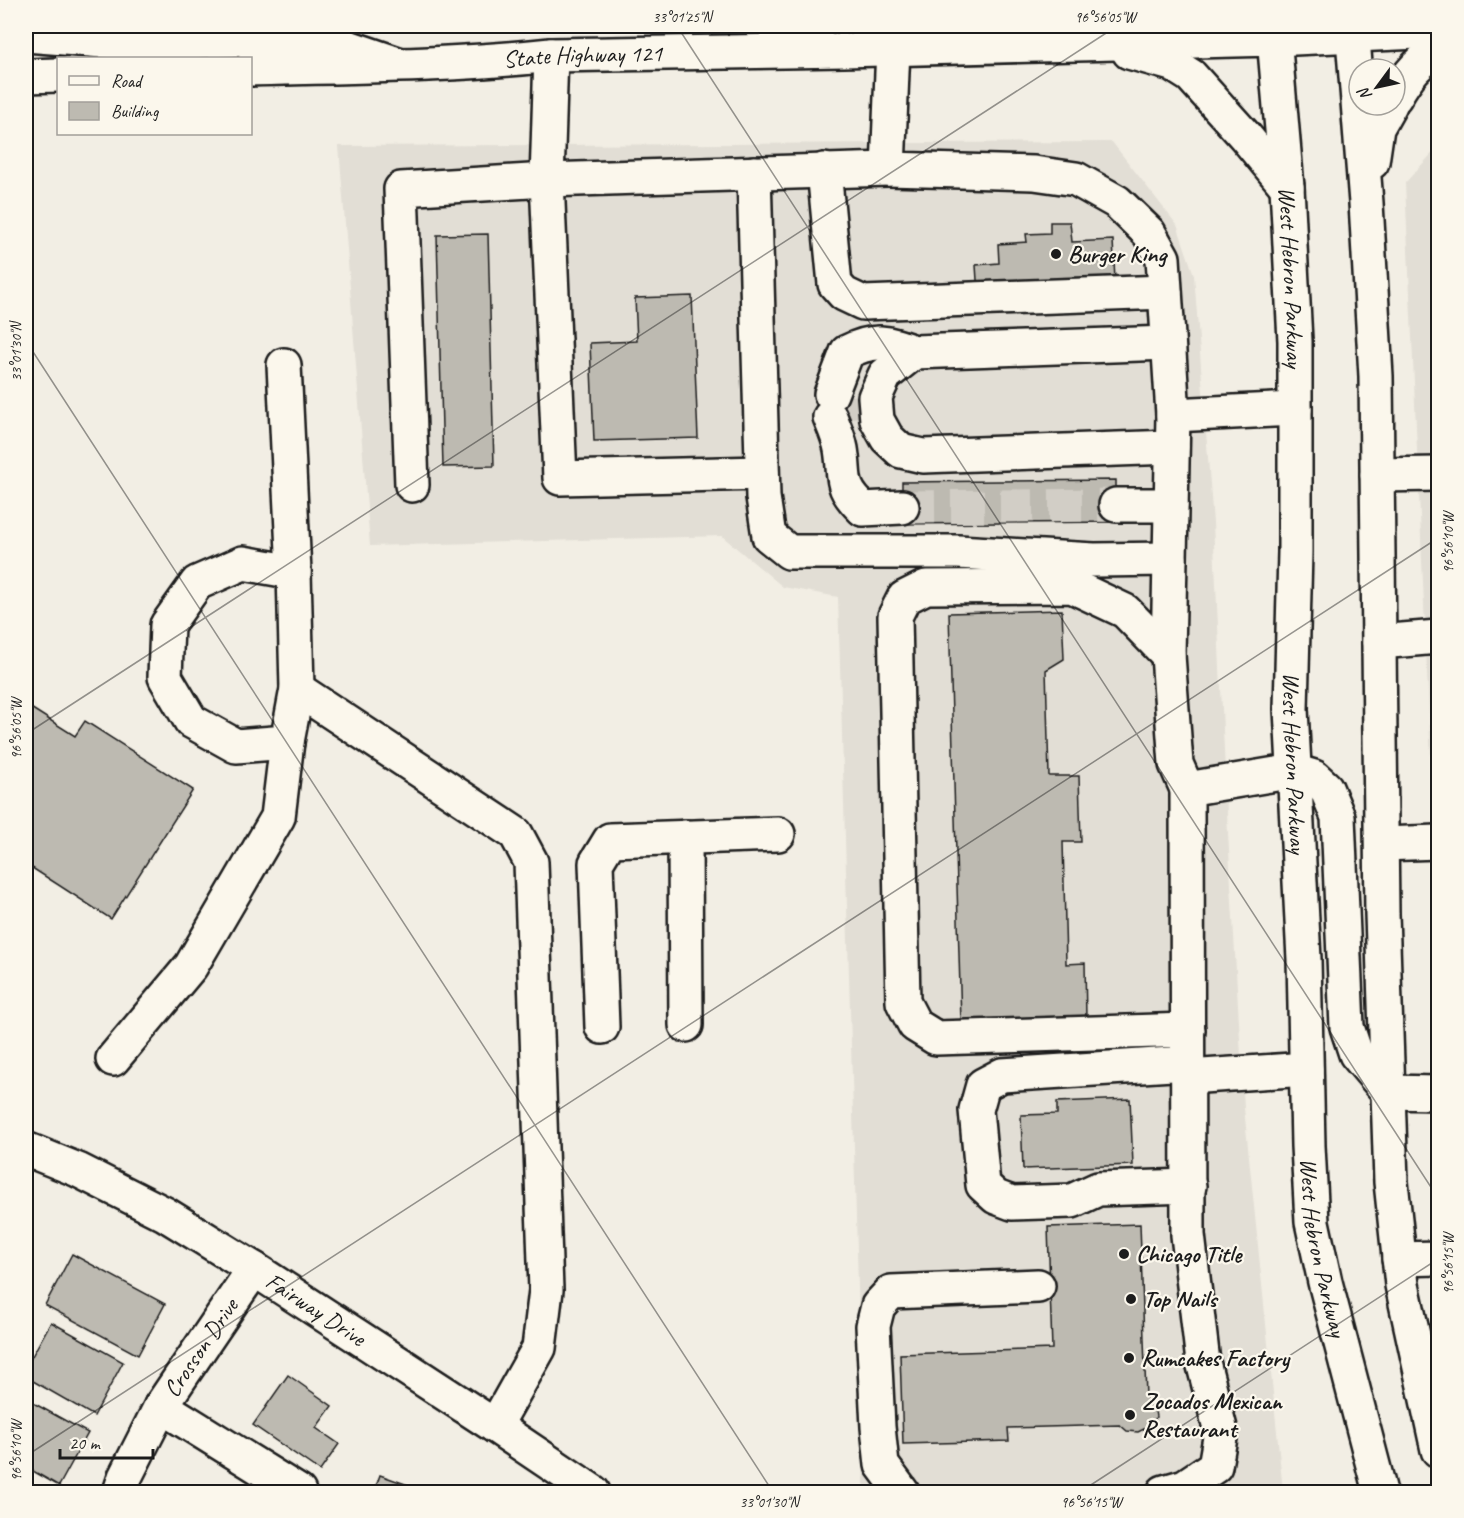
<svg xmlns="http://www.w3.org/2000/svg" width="1464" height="1518" font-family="Caveat,sans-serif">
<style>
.built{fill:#e2ded5}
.building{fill:#bdbab1;stroke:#1c1c1c;stroke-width:1.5}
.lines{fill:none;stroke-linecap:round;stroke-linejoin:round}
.minor-tunnel{stroke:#d2cec6;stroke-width:33;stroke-dasharray:33 16;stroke-linecap:butt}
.minor-casing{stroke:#1c1c1c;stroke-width:38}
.major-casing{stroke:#1c1c1c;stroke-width:38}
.highway-casing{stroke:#1c1c1c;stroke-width:38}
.minor{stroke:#fbf7ec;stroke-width:33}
.major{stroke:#fbf7ec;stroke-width:33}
.highway{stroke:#fbf7ec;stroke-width:33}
.ticks{fill:none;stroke:#1c1c1c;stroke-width:1.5;stroke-opacity:0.45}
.poi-dot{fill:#1c1c1c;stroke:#fbf7ec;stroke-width:2}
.labels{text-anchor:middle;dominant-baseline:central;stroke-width:4.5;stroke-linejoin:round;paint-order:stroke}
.street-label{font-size:24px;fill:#1c1c1c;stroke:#fbf7ec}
.poi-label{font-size:24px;font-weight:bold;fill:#1c1c1c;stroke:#fbf7ec;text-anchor:start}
.neatline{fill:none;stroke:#1c1c1c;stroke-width:2}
.ticks-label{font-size:15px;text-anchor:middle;fill:#1c1c1c}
</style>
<rect width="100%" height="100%" fill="#f2eee4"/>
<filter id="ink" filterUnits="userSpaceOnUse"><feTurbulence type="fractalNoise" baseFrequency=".0167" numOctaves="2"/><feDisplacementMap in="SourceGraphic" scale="12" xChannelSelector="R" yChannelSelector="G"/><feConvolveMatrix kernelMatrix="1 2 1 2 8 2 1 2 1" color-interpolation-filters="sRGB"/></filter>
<g filter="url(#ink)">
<path class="built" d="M1112,142l65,83 17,50 19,248 15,310 16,275 39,383 -3,1h-416l-26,-895 -55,-10 -61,-51 -352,10 -31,-400z
M1438,147v768l-33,-732z"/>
<path class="building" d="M1050,222h20l2,20 41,-2 2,41 -137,14 -2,-30 23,-2 -1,-19 29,-2 -1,-8 24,-1z
M488,234l6,232 -51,1 -6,-232z
M692,296l6,142 -104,3 -4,-98 47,-2 -2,-43z
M1116,480v42l-214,2v-42z
M1062,610l2,49 -18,11 3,106h30l2,66h-18l3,122 19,-1 1,56 -125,3 -12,-409z
M26,705l49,31 10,-15 108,69 -82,129 -85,-55z
M1130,1099l3,66 -110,4 -2,-54 36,-1v-12z
M1140,1224l6,173 8,8 2,12 -6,9 -12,6 -11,-1 -7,-6 -112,3 1,13 -106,3 -3,-90 152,-5 -4,-122z
M72,1254l93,50 -27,51 -93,-50z
M51,1322l72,40 -29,54 -68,-39v-10z
M288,1375l44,31 -16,22 23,16 -19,27 -67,-46z
M26,1399l62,34 -29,53 -33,-19z
M380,1475l48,17h-54z
M26,1486l27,5 -1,1h-26z"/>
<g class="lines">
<path class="minor-tunnel" d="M849,396l1,22
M902,507l214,-2"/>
<defs>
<g id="minor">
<path d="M893,48l-5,121 146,4 42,6 41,23 32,31 14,25 10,157 -5,240 8,109 11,25"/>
<path d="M551,55l-4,125 341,-11"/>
<path d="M824,170l11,114 9,10 19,9 302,-11"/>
<path d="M754,173l9,324 6,39 20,16h169l136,8 76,-1"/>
<path d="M914,352l-29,23 -10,22 2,23 10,18 14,13 22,5 249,-9"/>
<path d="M831,394l16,-42c28,-14 39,-10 67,0l254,-9"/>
<path d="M1173,415l122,-6"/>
<path d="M830,417c4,10 9,21 11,32 5,30 -3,36 22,60l39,-2"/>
<path d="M1377,475l61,-1"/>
<path d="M412,485l-11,-296 146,-9 13,298 202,-5"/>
<path d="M1116,505h55"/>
<path d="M1379,642l59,-5"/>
<path d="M1168,655l-43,-44 -53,-25 -146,1 -22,11 -9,18 8,386 12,23 21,13 252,-8"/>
<path d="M297,689l219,145 15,28 15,428 -7,58 -44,78"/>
<path d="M287,742l-51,4 -45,-25 -26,-44 2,-52 30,-42 46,-20 51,9"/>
<path d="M685,837l1,188"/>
<path d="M1382,844l56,-2"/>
<path d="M602,1027l-6,-164 14,-23 168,-6"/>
<path d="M113,1059l78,-93 87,-149 9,-75 10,-53 -3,-117 -10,-207"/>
<path d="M1188,1063l-186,12 -19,10 -7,25 7,75 13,12 16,6 60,-2 26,-12 91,-3"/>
<path d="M1188,1077l118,-8"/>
<path d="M1388,1092l50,1"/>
<path id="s1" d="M26,1149l52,21 87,44 89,55 241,157 98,66"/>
<path d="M1399,1259l39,-1"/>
<path d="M161,1406l138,86"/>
<path id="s2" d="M120,1492l5,-15 36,-71 93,-137"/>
<path d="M902,1492l-20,-27 -4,-38 -5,-101 5,-20 13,-14 147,-6"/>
<path d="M1164,1492l21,-6 30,-20 6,-34 -18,-70 -15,-127 -1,-446 107,-18"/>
</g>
<g id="major">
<path id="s3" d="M1273,26l14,161 8,154v211l-4,157 13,250 4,187 4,76 13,60 55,210"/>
<path d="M1352,26l14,177 10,173 6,538 9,268 11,103 36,165"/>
<path d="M1129,52l43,12 19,12 54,60 42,51"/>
<path id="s4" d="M250,69c100,-3 202,-3 301,-14l293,-5 430,-11"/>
<path d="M26,76l32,-1"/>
<path d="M1395,97c10,-18 25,-38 43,-46"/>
<path d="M1372,162l5,-34 13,-23"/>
<path d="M1294,771l20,6 12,11 12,29 9,210 9,27 32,38"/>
</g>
<path id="highway" d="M26,35l115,9 175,-8 82,28
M1274,39l164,-8"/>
</defs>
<use href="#minor" class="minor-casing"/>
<use href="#major" class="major-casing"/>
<use href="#highway" class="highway-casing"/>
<use href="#minor" class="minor"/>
<use href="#major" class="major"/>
<use href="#highway" class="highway"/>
</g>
</g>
<path class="ticks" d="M677,26l761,1172M26,341l747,1151M26,734l1091,-708M26,1456l1412,-918M1080,1492l358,-233"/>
<g class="poi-dot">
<circle cx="1056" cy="254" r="6"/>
<circle cx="1124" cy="1254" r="6"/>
<circle cx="1131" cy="1299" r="6"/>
<circle cx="1129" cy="1358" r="6"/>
<circle cx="1130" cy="1415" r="6"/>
</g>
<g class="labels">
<g class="street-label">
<text stroke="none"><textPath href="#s4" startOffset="333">State Highway 121</textPath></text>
<text stroke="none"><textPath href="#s3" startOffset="252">West Hebron Parkway</textPath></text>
<text stroke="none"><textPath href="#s3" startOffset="738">West Hebron Parkway</textPath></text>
<text stroke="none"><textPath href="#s3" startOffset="1224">West Hebron Parkway</textPath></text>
<text stroke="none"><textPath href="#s1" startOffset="332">Fairway Drive</textPath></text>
<text stroke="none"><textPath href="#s2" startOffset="166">Crosson Drive</textPath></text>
</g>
<g class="poi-label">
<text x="1068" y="254">Burger King</text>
<text x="1136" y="1254">Chicago Title</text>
<text x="1143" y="1299">Top Nails</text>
<text x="1141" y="1358">Rumcakes Factory</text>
<text x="1142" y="1401">Zocados Mexican<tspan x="1142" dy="28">Restaurant</tspan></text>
</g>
</g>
<rect width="1464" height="1518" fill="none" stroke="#fbf7ec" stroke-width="66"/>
<rect x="57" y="57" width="195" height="78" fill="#fbf7ec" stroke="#a29f99" stroke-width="1.5"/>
<rect x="69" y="76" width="30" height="9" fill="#fbf7ec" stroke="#a29f99" stroke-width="1.5"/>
<text x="111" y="87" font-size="18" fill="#1c1c1c">Road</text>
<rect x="69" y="102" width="30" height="18" fill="#bdbab1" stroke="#a29f99" stroke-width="1.5"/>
<text x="111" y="117" font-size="18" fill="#1c1c1c">Building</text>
<g transform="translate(1377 87) rotate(237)"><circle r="28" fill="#fbf7ec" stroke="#a29f99" stroke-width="1.5"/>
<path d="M0-4.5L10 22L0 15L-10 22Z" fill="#1c1c1c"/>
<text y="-9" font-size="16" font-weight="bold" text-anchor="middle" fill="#1c1c1c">N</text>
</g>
<path d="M60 1449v9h93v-9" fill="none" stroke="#1c1c1c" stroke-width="3"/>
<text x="69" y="1449" font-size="18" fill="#1c1c1c" stroke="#fbf7ec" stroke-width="4.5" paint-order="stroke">20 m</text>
<rect x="33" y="33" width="1398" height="1452" class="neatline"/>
<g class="ticks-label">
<text x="682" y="22">33°01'25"N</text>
<text x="1105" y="22">96°56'05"W</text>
<text transform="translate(16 352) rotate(-90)" y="5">33°01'30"N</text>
<text transform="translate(1448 543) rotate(-90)" y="5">96°56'10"W</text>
<text transform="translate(16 729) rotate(-90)" y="5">96°56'05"W</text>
<text transform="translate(1448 1264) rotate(-90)" y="5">96°56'15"W</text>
<text transform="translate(16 1451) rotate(-90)" y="5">96°56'10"W</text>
<text x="769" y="1507">33°01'30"N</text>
<text x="1091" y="1507">96°56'15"W</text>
</g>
</svg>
